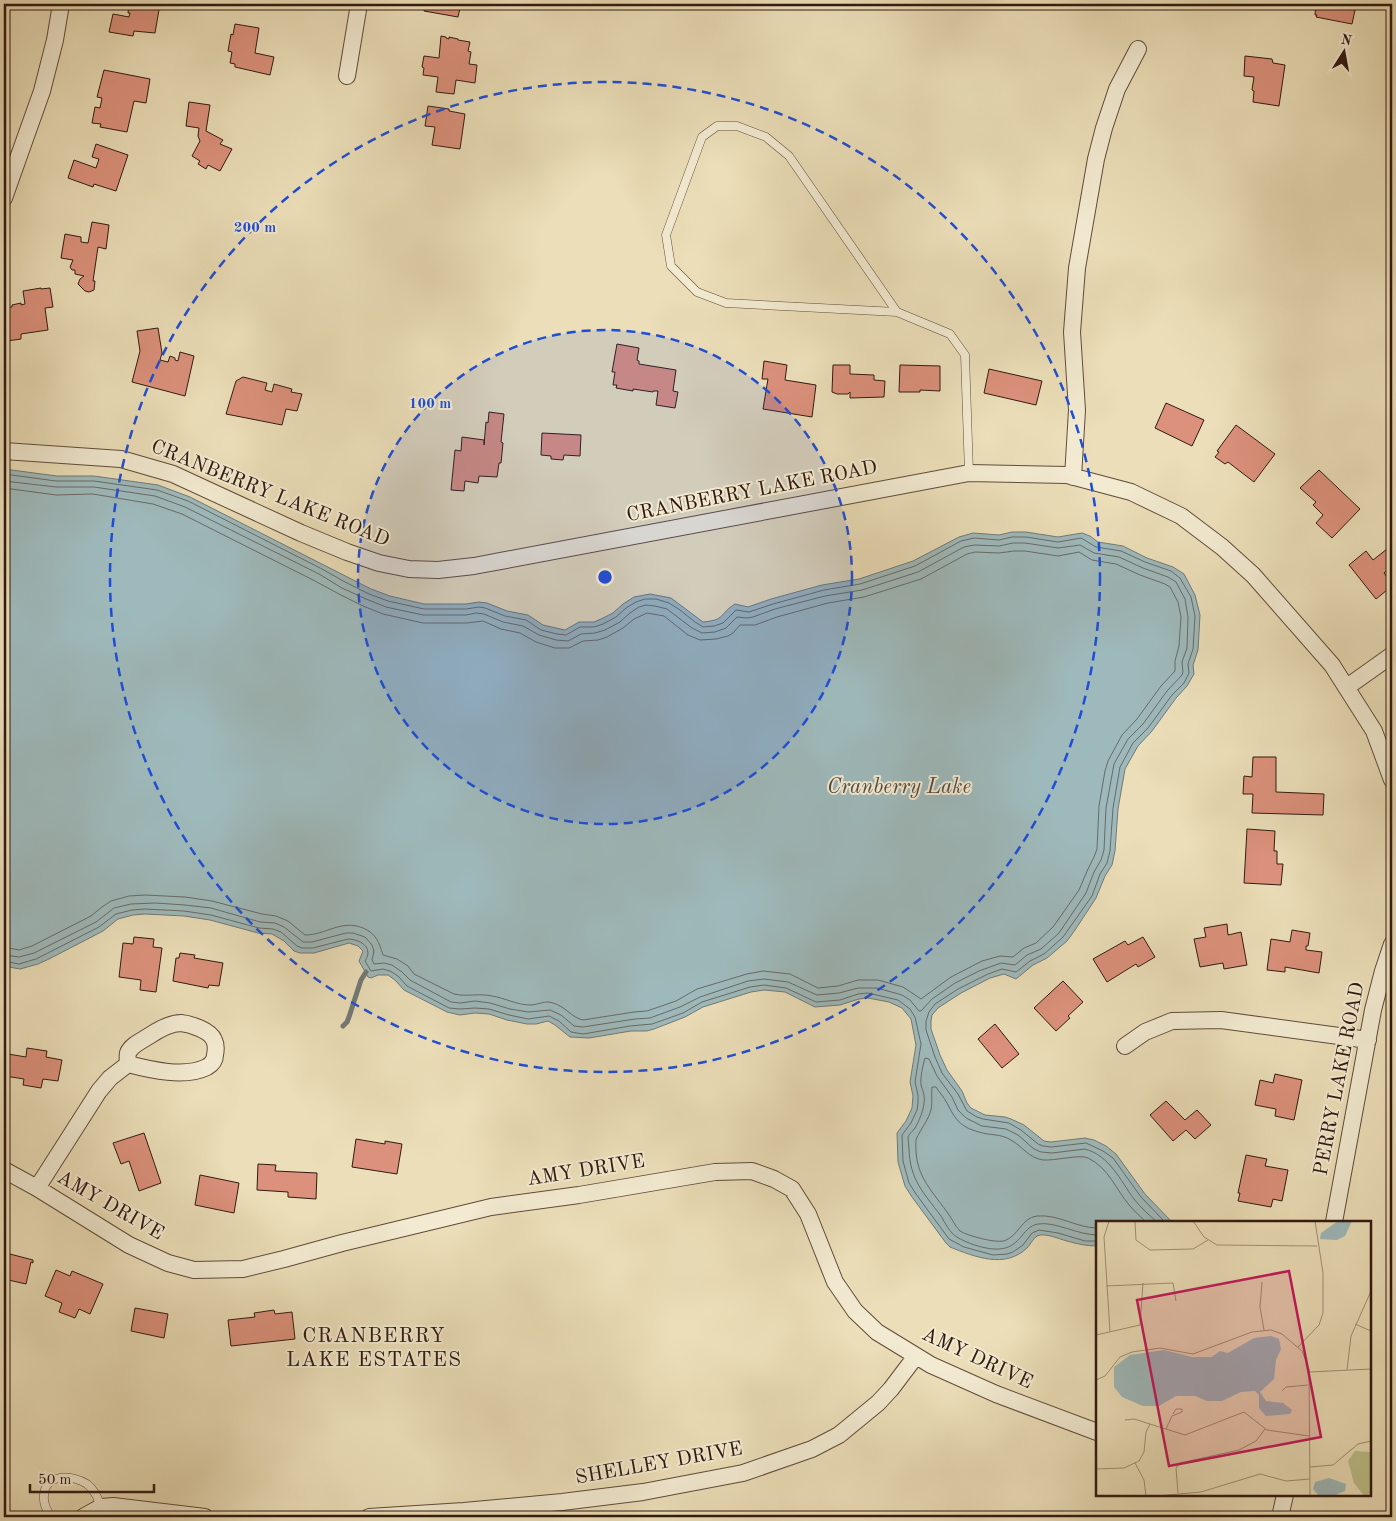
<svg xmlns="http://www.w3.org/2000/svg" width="1396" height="1521" font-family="'Old Standard TT',serif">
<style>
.water{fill:#9eb9bb;stroke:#727977}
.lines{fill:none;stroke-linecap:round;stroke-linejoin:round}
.shore{stroke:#686a66;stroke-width:1}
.stream{stroke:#727977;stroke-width:5}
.building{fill:#dc917c;stroke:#311a10}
.service-casing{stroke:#604b3a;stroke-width:9}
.minor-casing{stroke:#604b3a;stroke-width:18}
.service{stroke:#f2ead1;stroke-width:8}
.minor{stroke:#f2ead1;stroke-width:16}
.ring{fill:none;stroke:#1d4ed8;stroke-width:2.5;stroke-dasharray:9 6}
.labels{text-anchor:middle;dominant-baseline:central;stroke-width:4;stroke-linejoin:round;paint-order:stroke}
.street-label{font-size:20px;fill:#311a10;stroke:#f2ead1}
.water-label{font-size:21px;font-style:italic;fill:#524a43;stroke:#f2ead1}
.neighbourhood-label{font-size:21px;letter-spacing:1px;fill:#311a10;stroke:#f2ead1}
.inset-road{fill:none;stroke:#a19075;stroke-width:1}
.view{fill:#c2185b;fill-opacity:0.15;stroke:#c2185b;stroke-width:2.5}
.inset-edge{fill:none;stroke:#311a10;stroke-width:2.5}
.centre{fill:#1d4ed8;stroke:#f2ead1;stroke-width:2.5}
.ring-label{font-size:15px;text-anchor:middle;font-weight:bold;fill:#1d4ed8;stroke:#f2ead1;stroke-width:4;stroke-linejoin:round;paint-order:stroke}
</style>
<rect width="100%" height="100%" fill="#ebdeb8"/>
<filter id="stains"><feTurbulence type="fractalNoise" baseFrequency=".004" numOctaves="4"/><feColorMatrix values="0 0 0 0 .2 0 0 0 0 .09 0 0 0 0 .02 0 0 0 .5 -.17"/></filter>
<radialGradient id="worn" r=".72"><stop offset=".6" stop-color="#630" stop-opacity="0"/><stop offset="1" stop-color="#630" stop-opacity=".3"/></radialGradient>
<path class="water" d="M4,469l53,7h37l64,9 32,12 181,92 19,7 34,8h42l13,-2 8,1 20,8 21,4 15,10 22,5 14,-8h15l7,-3 12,-6 10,-9 11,-7 16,-3 21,4 32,24c23,-2 16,-8 32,-18l13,3 23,-8 51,-14 37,-6 54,-18 46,-24 14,-4 26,2 13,-3h14l32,5 24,-4 8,3 8,6 25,4 24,12 26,9 11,7 11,21 5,20 -2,35 -5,15 1,9 -7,12 -11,12 -24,33 -14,15 -13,23 -7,40 -3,42 -3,14 -7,11 -9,22 -21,32 -8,11 -20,17 -14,7 -17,14 -12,-5 -14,4 -29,15 -23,15 -6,7 -1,6v8l9,26 7,15 15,21 5,12 4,5 14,7 20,2 6,2 13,6 20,16 7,1 34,-4 9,2 12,6 10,8 29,40 27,28h-75v24c-10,0 -20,-2 -30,-5 -8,-2 -18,-7 -27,-6 -6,1 -9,9 -13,13 -22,21 -52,9 -77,-1l-4,-4 -34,-46 -7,-11 -7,-24 -1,-29 9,-12 6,-13 1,-12 -3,-14 6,-37 -5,-26 -9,-11 -13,-6 -21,-4 -9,1 -19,6 -25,2 -30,-15 -21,-2 -13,2 -48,15 -18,10 -31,12 -7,2h-16l-42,7 -19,-1 -15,-12 -7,-4 -12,3h-9l-20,-4 -18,-6 -14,-1 -15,2 -13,-3 -43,-22 -9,-10 -7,-5h-10l-7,3 -3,-1 -9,-16 4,-10 -5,-5 -9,-3 -35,10h-14l-6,-2 -10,-10 -12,-7 -14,-1 -48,-13 -26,-4 -39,-2 -12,1 -15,4 -15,12 -54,28 -11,5 -18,5 -16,-3z"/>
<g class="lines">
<path class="shore" d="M4,474l52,7h38l63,9 31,11 134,68 23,13 24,12 19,7 36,8h42l13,-2 6,1 20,8 21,4 15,10 16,4 9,1 14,-8h14l9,-3 13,-7 10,-9 10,-6 9,-3h11l13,4 11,7 15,12 8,5 11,-1 9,-3 13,-13 13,2 24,-8 51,-14 36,-6 55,-18 46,-25 13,-3 25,2 13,-3h14l32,5 23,-4 15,9 25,4 24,11 26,9 9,7 11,19 4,19 -2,33 -5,15 1,9 -5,10 -12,12 -24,33 -15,15 -13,24 -7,41 -3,43 -3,12 -7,11 -8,22 -29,41 -19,17 -14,7 -14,11 -14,-3 -14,5 -30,15 -23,15 -6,8 -3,9v9l9,27 7,16 16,21 9,17 10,6 6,2 26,4 12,7 17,14 5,2 8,1 35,-4 17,8 10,7 28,39 24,25
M4,481l52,6h38l61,9 30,11 134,67 23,14 24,11 20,8 37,8h43l10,-2 8,1 19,8 20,4 16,9 17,5 12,1 13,-7 14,-1 10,-3 15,-8 10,-9 9,-6 7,-2 9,1 12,3 25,19 10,5 13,-1 11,-4 11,-11 10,1 6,-1 22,-8 50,-13 37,-6 56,-18 46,-25 10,-2 25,1 14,-3h12l33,5 22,-3 14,8 25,4 24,11 25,9 8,5 9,17 3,18 -1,31 -5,14 1,10 -1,3 -15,16 -24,33 -15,15 -14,25 -8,44 -2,42 -3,10 -7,12 -8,21 -27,40 -18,16 -14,6 -12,10 -14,-2 -22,8 -24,12 -23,16 -11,12h-2l-9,-11 -8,-5 -25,-7h-19l-19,5 -22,2 -29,-13 -24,-3 -16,2 -48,16 -20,10 -30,11 -15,1 -52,8 -9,-1 -13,-11 -11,-5 -22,2 -18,-3 -20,-6 -15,-2 -15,2 -9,-1 -41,-22 -8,-8 -10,-7 -8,-2 -10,1 -2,-4 2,-9 -2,-6 -7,-8 -12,-4h-7l-34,9h-9l-19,-15 -9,-4 -15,-1 -49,-14 -26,-3 -30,-2 -24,1 -17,4 -18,14 -62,31 -15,4 -15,-2
M4,488l52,7 37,-1 60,10 29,10 133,67 24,13 24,12 20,8 40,9h44l16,-2 18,8 19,4 16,9 19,6h14l14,-7 15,-1 9,-3 16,-9 11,-9 13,-6 17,3 24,19 12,5 16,-1 12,-3 5,-3 7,-8h15l22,-8 51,-14 36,-6 57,-18 46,-25 8,-2 24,1 15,-2h11l33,5 21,-4 13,8 24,4 24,11 25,9 5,3 8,15 3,15 -2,29 -4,15v10l-14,15 -24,33 -15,16 -14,26 -3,10 -6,35 -2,43 -3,8 -6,12 -9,21 -26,37 -17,16 -12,5 -11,9 -13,-1 -18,5 -31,16 -30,22 -18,-12 -25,-7h-20l-20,6 -20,2 -28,-14 -27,-3 -16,3 -50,15 -21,12 -29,10 -13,1 -51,8c-11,-2 -18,-14 -30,-17 -8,-3 -15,2 -23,2 -13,0 -25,-7 -38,-9 -13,-3 -26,1 -38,-2l-40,-20 -6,-8 -11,-7 -14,-4c-4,-12 -6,-21 -20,-27 -22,-9 -37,7 -58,7l-17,-14 -12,-5 -14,-2 -50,-13 -27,-4 -40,-2 -16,1 -18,5 -9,6 -11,9 -59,30 -13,4 -15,-3
M4,961l15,3 17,-5 63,-32 17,-13 16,-4 13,-1 39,2 27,4 48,13 14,1 8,3 16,14 5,2h11l35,-9c7,0 20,4 20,14 0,3 -2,6 -3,8l6,10 12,-2 7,2 8,5 9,10 42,22 11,1 15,-1 14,1 20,6 19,4 21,-3 10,5 12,11 12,2 47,-8 22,-2 31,-11 19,-11 48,-15 14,-2 22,3 30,14 24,-2 18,-6 10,-1 30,7 12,9 5,8 6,27 -6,38 3,13v8l-1,7 -6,13 -9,12 1,26 6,22 7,11 33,45 15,8 29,8 14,-1 6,-2 10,-7 9,-12 7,-3 19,3 27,8h12
M1097,1228c-20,0 -39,-14 -60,-12 -16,2 -18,20 -33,25 -9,2 -36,-5 -44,-10 -5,-5 -9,-14 -13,-19 -18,-25 -33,-38 -31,-72 0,-3 12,-20 14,-27 3,-8 1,-17 2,-26h4c3,5 8,10 11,16 8,16 13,24 32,29 12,4 20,1 32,8 12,7 18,18 32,20 11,1 37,-6 45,-2 21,10 28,32 42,48 5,6 11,11 16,16
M1097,1235c-19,0 -43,-14 -59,-11 -18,3 -16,27 -45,25 -11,-1 -27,-6 -36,-12 -7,-4 -12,-14 -16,-21 -18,-24 -31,-36 -32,-67 0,-4 -1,-8 -1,-12 1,-3 5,-6 7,-9 4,-7 8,-16 9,-25 1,-7 -1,-12 -3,-18 -1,-7 2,-20 4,-27l4,1 8,17 15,21 6,13 8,8 16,8 24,3 12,6 16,14 7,3 11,1 33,-4c25,7 35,31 49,50 7,9 15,16 23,23"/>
<path class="stream" d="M343,1026l4,-4 2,-5 12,-37 5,-8"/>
</g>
<path class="building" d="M129,4h31l-5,29 -21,-2 -1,5 -24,-4 4,-18 16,3 1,-4h-2z
M425,4h36l-3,13 -34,-6z
M1316,4h43v4l-4,2 -3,14 -36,-7 1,-2h-2z
M235,24l24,4 -4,25 19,4 -4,18 -35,-8v-3l-5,-1 2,-11 -4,-1 3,-17 2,1z
M441,36l5,1v1l3,1v-2l9,2v1l12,2 -2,9 3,1 -2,12 8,1 -2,18 -19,-3 -2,14 -18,-2 2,-15 -15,-2 1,-7 -2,-1 2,-11 15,2z
M1245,56l27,3 1,4 12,2 -6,41 -26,-4 1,-11 -2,-1 2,-13 -10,-1z
M104,70l46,9 -4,24 -12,-2 -7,31 -27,-5 1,-3 -9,-1 3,-16 5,1 2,-10 -5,-1z
M189,102l21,3 -4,26 17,9 -3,4 12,5 -12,22 -12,-6 -2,4 -8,-5 2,-3 -8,-5 8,-15 -2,-5 1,-8 -13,-2z
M428,106l21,3v2l16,3 -5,35 -28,-4 3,-18 -10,-1z
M96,144l32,11 -12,36 -22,-7 -1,3 -25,-9 6,-18 22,8 3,-9 -7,-2z
M92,222l17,3 -3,24 -8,-2 -5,34h2l-1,9 -5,2 -4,-1 -7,-7 2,-5 4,-3 -9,-2v-4h-3l-2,-3 3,-7 -12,-2 4,-24 16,3v5l7,1z
M41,288v1l9,-1 3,19 -8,1 3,22 -27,4v5l-14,2 -3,-22v-11l8,-1v-2l9,-2v2l4,-1 -2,-13z
M158,328l4,25 -2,7 8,2 2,-6 5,2v2l3,1 2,-9 14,4 -9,40 -53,-14 8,-31 -3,-20z
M617,344l22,4 -2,12 2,1v3l37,6 -3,21 5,1 -3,16 -19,-3 2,-14h-5v1l-20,-3v2l-17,-3 1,-3h-4l2,-13h-3z
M764,361l23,4 -2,15 31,5 -4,32 -49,-8 5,-30h-6z
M833,365h17v9l24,1v5l11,1 -1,16 -34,1v-6l-2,2h-11l-5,-2z
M900,365l40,1v25l-20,-1v2h-21z
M989,369l53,12 -6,24 -52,-12z
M243,377l24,6 -2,7 7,2 2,-8 18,5 -1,3 11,2 -5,17 -11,-2 -4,16 -56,-11 10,-33z
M1166,403l38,17 -12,26 -37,-18z
M489,412l15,2 -3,28 2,1 -2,20h-2l-2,14 -18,-1 -1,7 -13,-2 -1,10 -13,-1 4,-40 6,1 1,-14 22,3v5l2,-23 2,1z
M1236,425l39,29 -21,28 -26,-20 -3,2 -10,-7 4,-5 -2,-1z
M542,433l39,2 -1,21 -16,-1 -1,5 -12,-1v-3l-10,-1z
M1319,470l41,39 -28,29 -16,-15 7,-8 -10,-10 3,-3 -16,-14z
M1387,549l5,7v10l-8,7 8,11v2l-16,13 -27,-34 17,-14 7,9z
M1253,757h23v35l48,2 -1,21 -71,-2 1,-19h-10l1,-18 8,1z
M1247,829l28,2 -1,20h3v13h6l-2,21 -37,-2z
M1227,924l1,11 13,-3 6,33 -23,4 -1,-6 -23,4 -6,-28 12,-2 -2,-9z
M1292,930l18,3 -2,13h-2v4l16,2 -3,21 -34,-6v5l-18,-2 4,-31 19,3z
M134,937l20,2 -1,8 9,1 -6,44 -16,-2 1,-10 -22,-3 4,-34 10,1z
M1143,937l12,20 -17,10 -2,-3 -29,18 -14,-23 32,-18 3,4z
M180,953l15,2 -1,3 29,5 -4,23 -10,-1 -1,3 -35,-7 3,-23h3z
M1063,981l20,21 -15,14 2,2 -14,13 -22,-23z
M995,1024l24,30 -17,14 -24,-29z
M27,1048l20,3 -1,6 16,3 -4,21 -15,-2 -2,9 -18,-3 1,-6 -19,-3 3,-22 18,3z
M1275,1074l27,6 -8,40 -19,-4 1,-7 -21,-4 5,-25 13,3z
M1166,1101l19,19 12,-10 14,15 -16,14 -9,-9 -13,11 -23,-26z
M144,1133l17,50 -22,8 -10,-30 -8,3 -8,-21z
M356,1139l29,5v-3l17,3 -5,30 -45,-7z
M1246,1155l21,4 -2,7 23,4 -6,31 -9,-2 -2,8 -33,-6 2,-8h-2z
M258,1164l18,1 -1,6 42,2 -1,26 -28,-2v-5l-31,-2z
M200,1175l39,8 -5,30 -39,-8z
M6,1253l27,7v3l-2,-1 -5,22 -22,-5v-24h1z
M56,1270l14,6 2,-5 31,13 -13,30 -11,-5 -4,9 -16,-6 3,-9 -17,-7z
M135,1308l33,6 -4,24 -33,-7z
M274,1310l1,4 17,-2 3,27 -64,7 -3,-26 27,-3 -1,-4z"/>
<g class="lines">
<defs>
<path id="service" d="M897,312l-108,-156 -23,-19 -29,-11h-20l-15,11 -36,98 5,31 26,26 29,11 171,9 53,22 15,21 4,118
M51,1517c-4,-7 -8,-13 -7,-22 1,-22 29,-20 43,-11 8,6 11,15 14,23"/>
<path id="minor" d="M347,76l12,-72
M4,198l38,-107 13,-51 6,-36
M4,451l117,8 52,15 128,59 46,19 32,11 30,6 29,1 36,-4 495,-93 98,2 64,17 50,24 41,31 31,28 79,90 42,66 18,49
M1073,477l4,-67 -5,-78 5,-64 19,-109 8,-31 13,-39 21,-40
M1347,687l45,-32
M1125,1046l20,-14 27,-11 49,-1 147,20
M4,1170l33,18 92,57 39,18 26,7 49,-1 41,-10 58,-16 149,-36 88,-12 136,-23 37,-1 22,8 18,10 16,25 27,68 20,29 22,21 54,33 65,29 101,38
M37,1188l62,-97 11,-13 18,-14c23,6 57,14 79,3 5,-3 8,-7 8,-12 1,-5 1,-11 -1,-15 -4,-10 -24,-16 -33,-17 -11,0 -23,7 -32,13 -6,4 -18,9 -21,17 -1,3 0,8 0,11
M1334,1222l39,-212 10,-39 9,-27
M83,1517l18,-10 12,-1 92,11
M369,1517l95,-6 98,-9 81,-10 100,-19 69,-24 27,-14 39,-32 13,-14 25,-33
M1280,1517l5,-22"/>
</defs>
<use href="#service" class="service-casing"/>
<use href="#minor" class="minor-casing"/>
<use href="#service" class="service"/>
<use href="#minor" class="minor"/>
</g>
<circle cx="605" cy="577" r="247" fill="#1d4ed8" fill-opacity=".12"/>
<g class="ring">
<circle cx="605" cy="577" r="247"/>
<circle cx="605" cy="577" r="495"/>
</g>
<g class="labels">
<g class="street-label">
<text transform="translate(752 492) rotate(-11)">CRANBERRY LAKE ROAD</text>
<text transform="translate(270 494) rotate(22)">CRANBERRY LAKE ROAD</text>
<text transform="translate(1340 1079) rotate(-79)">PERRY LAKE ROAD</text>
<text transform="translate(586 1171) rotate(-9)">AMY DRIVE</text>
<text transform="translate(110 1206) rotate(30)">AMY DRIVE</text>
<text transform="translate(977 1359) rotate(25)">AMY DRIVE</text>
<text transform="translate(659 1464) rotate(-10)">SHELLEY DRIVE</text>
</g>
<g class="water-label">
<text x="899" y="787">Cranberry Lake</text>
</g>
<g class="neighbourhood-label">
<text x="374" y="1336">CRANBERRY<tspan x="374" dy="24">LAKE ESTATES</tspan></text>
</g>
</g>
<g transform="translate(1096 1221)">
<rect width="275" height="275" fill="#ebdeb8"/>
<path d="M259,230l16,1v42l-7,2 -10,-13 -6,-22z" fill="#bdc08b"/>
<path d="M242,0h14l-7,15 -8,4 -17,-1 1,-6zM175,115l8,3 2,10 -5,11 -2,19 -14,13 6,9 17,2 9,7 -2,4 -24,2 -7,-8v-13l-4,-4 -14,1 -19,9h-15l-12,-5h-19l-17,10h-16l-21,-9 -8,-10v-20l16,-12 34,-5 28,7h20l8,-6 8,2 26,-15zM233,257l17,6 -1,7 -12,5h-14l-6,-7 2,-7z" fill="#9eb9bb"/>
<path class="inset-road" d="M13,0l-5,16 6,95M39,0l1,19 14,10 43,-1 15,-9M97,0l11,16 13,8 100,1M166,61l-2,25 4,23M10,65l67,-3 3,18M259,103l16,7M0,114l44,-10 3,-42M202,126l21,-22 4,-12v-40l-8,-52M251,149l4,-34 20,-45M213,151l62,-3M0,159l9,-4 15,-19 12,-5 28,-4 33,6 59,-22 19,-2 11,4 20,17 7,18 1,127M186,170l4,-4 22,-2M29,199l9,-1 51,16 59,-23 23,18 42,6M70,208l6,-13 10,-4v-3h-6l-3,5M39,242l9,17 2,16M214,246l23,-2 25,-21 13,-3M0,248l28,-1 15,-7 5,-9 2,-20 4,-8M82,272l-2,-25 4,-5 59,-13 17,-9 9,-12M61,275l44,-4 59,-18 26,7 24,-2"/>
<path class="view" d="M193,50l32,166 -152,29 -32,-166z"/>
<rect width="275" height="275" class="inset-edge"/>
</g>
<circle cx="605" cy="577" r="8" class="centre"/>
<g class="ring-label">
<text x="255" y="232">200 m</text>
<text x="430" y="408">100 m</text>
</g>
<rect width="1396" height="1521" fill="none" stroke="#ebdeb8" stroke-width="20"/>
<rect x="5" y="5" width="1386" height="1511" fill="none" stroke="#311a10" stroke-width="2.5"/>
<rect x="10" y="10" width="1376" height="1501" fill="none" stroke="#311a10"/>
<g transform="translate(1344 52) rotate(11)" stroke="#f2ead1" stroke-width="4" paint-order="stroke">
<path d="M0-4L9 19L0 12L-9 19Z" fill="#311a10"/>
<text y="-8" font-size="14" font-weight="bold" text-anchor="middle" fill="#311a10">N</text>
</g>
<path d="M30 1484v8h124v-8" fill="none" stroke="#311a10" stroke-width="2.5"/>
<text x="38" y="1484" font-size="15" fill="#311a10" stroke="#f2ead1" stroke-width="4" paint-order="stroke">50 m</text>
<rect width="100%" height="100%" filter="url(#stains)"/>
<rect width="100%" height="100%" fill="url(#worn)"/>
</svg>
